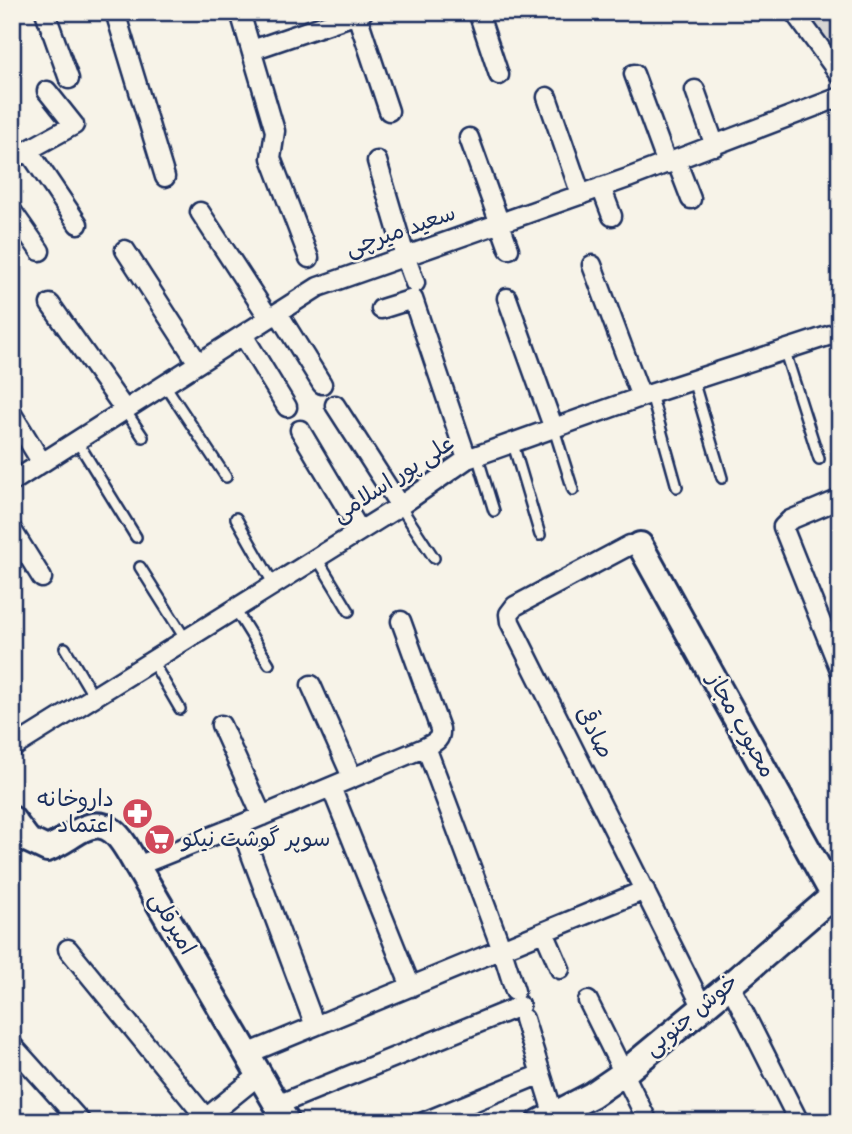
<svg xmlns="http://www.w3.org/2000/svg" width="852" height="1134" font-family="'Indie Flower','Playpen Sans Arabic',sans-serif">
<style>
.green{fill:#d7d6d4;stroke:#798299;stroke-width:2}
.lines{fill:none;stroke-linecap:round;stroke-linejoin:round}
.service-casing{stroke:#1b2f5e;stroke-width:14}
.minor-casing{stroke:#1b2f5e;stroke-width:23}
.secondary-casing{stroke:#1b2f5e;stroke-width:30}
.service{stroke:#f7f3e8;stroke-width:9}
.minor{stroke:#f7f3e8;stroke-width:18}
.secondary{stroke:#f7f3e8;stroke-width:24}
.labels{text-anchor:middle;dominant-baseline:central;stroke-width:5;stroke-linejoin:round;paint-order:stroke}
.street-label{font-size:23px;fill:#1b2f5e;stroke:#f7f3e8}
.poi-label{font-size:23px;fill:#1b2f5e;stroke:#f7f3e8;text-anchor:end}
</style>
<rect width="100%" height="100%" fill="#f7f3e8"/>
<filter id="ink" filterUnits="userSpaceOnUse"><feTurbulence type="fractalNoise" baseFrequency=".0143" numOctaves="2"/><feDisplacementMap in="SourceGraphic" scale="14" xChannelSelector="R" yChannelSelector="G"/><feConvolveMatrix kernelMatrix="1 2 1 2 8 2 1 2 1" color-interpolation-filters="sRGB"/></filter>
<g filter="url(#ink)">
<path class="green" d="M806,12h34v46z"/>
<g class="lines">
<defs>
<path id="service" d="M784,349l35,110
M693,380l29,98
M165,385l61,92
M651,394l26,93
M125,410l18,27
M554,429l19,61
M77,441l59,96
M513,444l27,91
M477,455l17,56
M400,506l34,52
M236,518l38,67
M317,558l32,53
M140,567l46,73
M235,609l34,55
M65,648l29,49
M152,661l28,48"/>
<path id="minor" d="M45,12l24,67
M115,12l50,165
M240,12l35,119 -4,27 38,100
M356,12l33,99
M478,12l21,63
M794,12l46,63
M252,50l111,-38
M634,74l33,90
M695,90l20,56
M547,97l34,98
M469,138l40,111
M28,150l50,74
M12,159l62,-34 -27,-34
M676,160l15,39
M377,161l28,95 10,27
M601,187l11,29
M12,211l28,40
M200,212l69,106
M125,250l73,113
M592,265l49,132
M507,298l47,131
M50,304l75,106
M381,309l32,-10 54,160
M278,313l44,71
M243,335l44,72
M335,405l65,101
M12,414l30,49
M300,430l60,101
M12,482l306,-195 310,-109 212,-81
M840,499l-50,21 -7,7 57,143
M12,530l30,48
M640,545h-10l-115,61 -6,8 1,8 193,386
M311,685l41,92
M221,725l41,91
M426,747l76,203 13,41
M12,748l388,-242 67,-47 174,-62 199,-65
M331,787l80,200
M240,825l75,201
M137,866l103,-41 186,-78c9,-5 15,-7 14,-18l-39,-108
M544,932l16,37
M68,949l138,169
M730,985l69,137
M588,1001l60,121
M524,1019l30,97
M12,1045l69,77
M247,1054l398,-164
M277,1105l243,-99
M201,1122l58,-47
M424,1122l117,-48"/>
<path id="secondary" d="M640,545l200,362
M12,819l16,21 19,9c13,-5 23,-13 34,-19 31,-16 43,14 56,36l150,256
M540,1122l52,-27 32,-22 106,-88 110,-95"/>
</defs>
<use href="#service" class="service-casing"/>
<use href="#minor" class="minor-casing"/>
<use href="#secondary" class="secondary-casing"/>
<use href="#service" class="service"/>
<use href="#minor" class="minor"/>
<use href="#secondary" class="secondary"/>
</g>
</g>
<defs>
<symbol id="pharmacy-disc" viewBox="-11 -11 22 22"><circle r="9.5" fill="#d1495b" stroke="#f7f3e8"/><path d="M-2-6h4v4h4v4h-4v4h-4v-4h-4v-4h4Z" fill="#fff"/></symbol>
<symbol id="supermarket-disc" viewBox="-11 -11 22 22"><circle r="9.5" fill="#d1495b" stroke="#f7f3e8"/><path d="M-6-5.5h2.5l.6 2H6L4.5 2H-2.5L-4.4-4H-6ZM-1.5 3.2a1.3 1.3 0 1 0 .1 0ZM3 3.2a1.3 1.3 0 1 0 .1 0Z" fill="#fff"/></symbol>
</defs>
<g fill-rule="evenodd">
<use href="#pharmacy-disc" x="120" y="796" width="35" height="35"/>
<use href="#supermarket-disc" x="142" y="822" width="35" height="35"/>
</g>
<g class="labels">
<g class="street-label">
<text transform="translate(401 232) rotate(-19)">سعید میرچی</text>
<text transform="translate(394 480) rotate(-33)">علی پور اسلامی</text>
<text transform="translate(740 726) rotate(61)">محبوب مجاز</text>
<text transform="translate(593 733) rotate(63)">صادقی</text>
<text transform="translate(171 924) rotate(60)">امیرقلی</text>
<text transform="translate(692 1016) rotate(-40)">خوش جنوبی</text>
</g>
<g class="poi-label">
<text x="114" y="800">داروخانه<tspan x="114" dy="26">اعتماد</tspan></text>
<text x="182" y="840" text-anchor="start">سوپر گوشت نیکو</text>
</g>
</g>
<rect width="852" height="1134" fill="none" stroke="#f7f3e8" stroke-width="42"/>
<rect x="21" y="21" width="810" height="1092" fill="none" stroke="#1b2f5e" stroke-width="2.5" filter="url(#ink)"/>
</svg>
